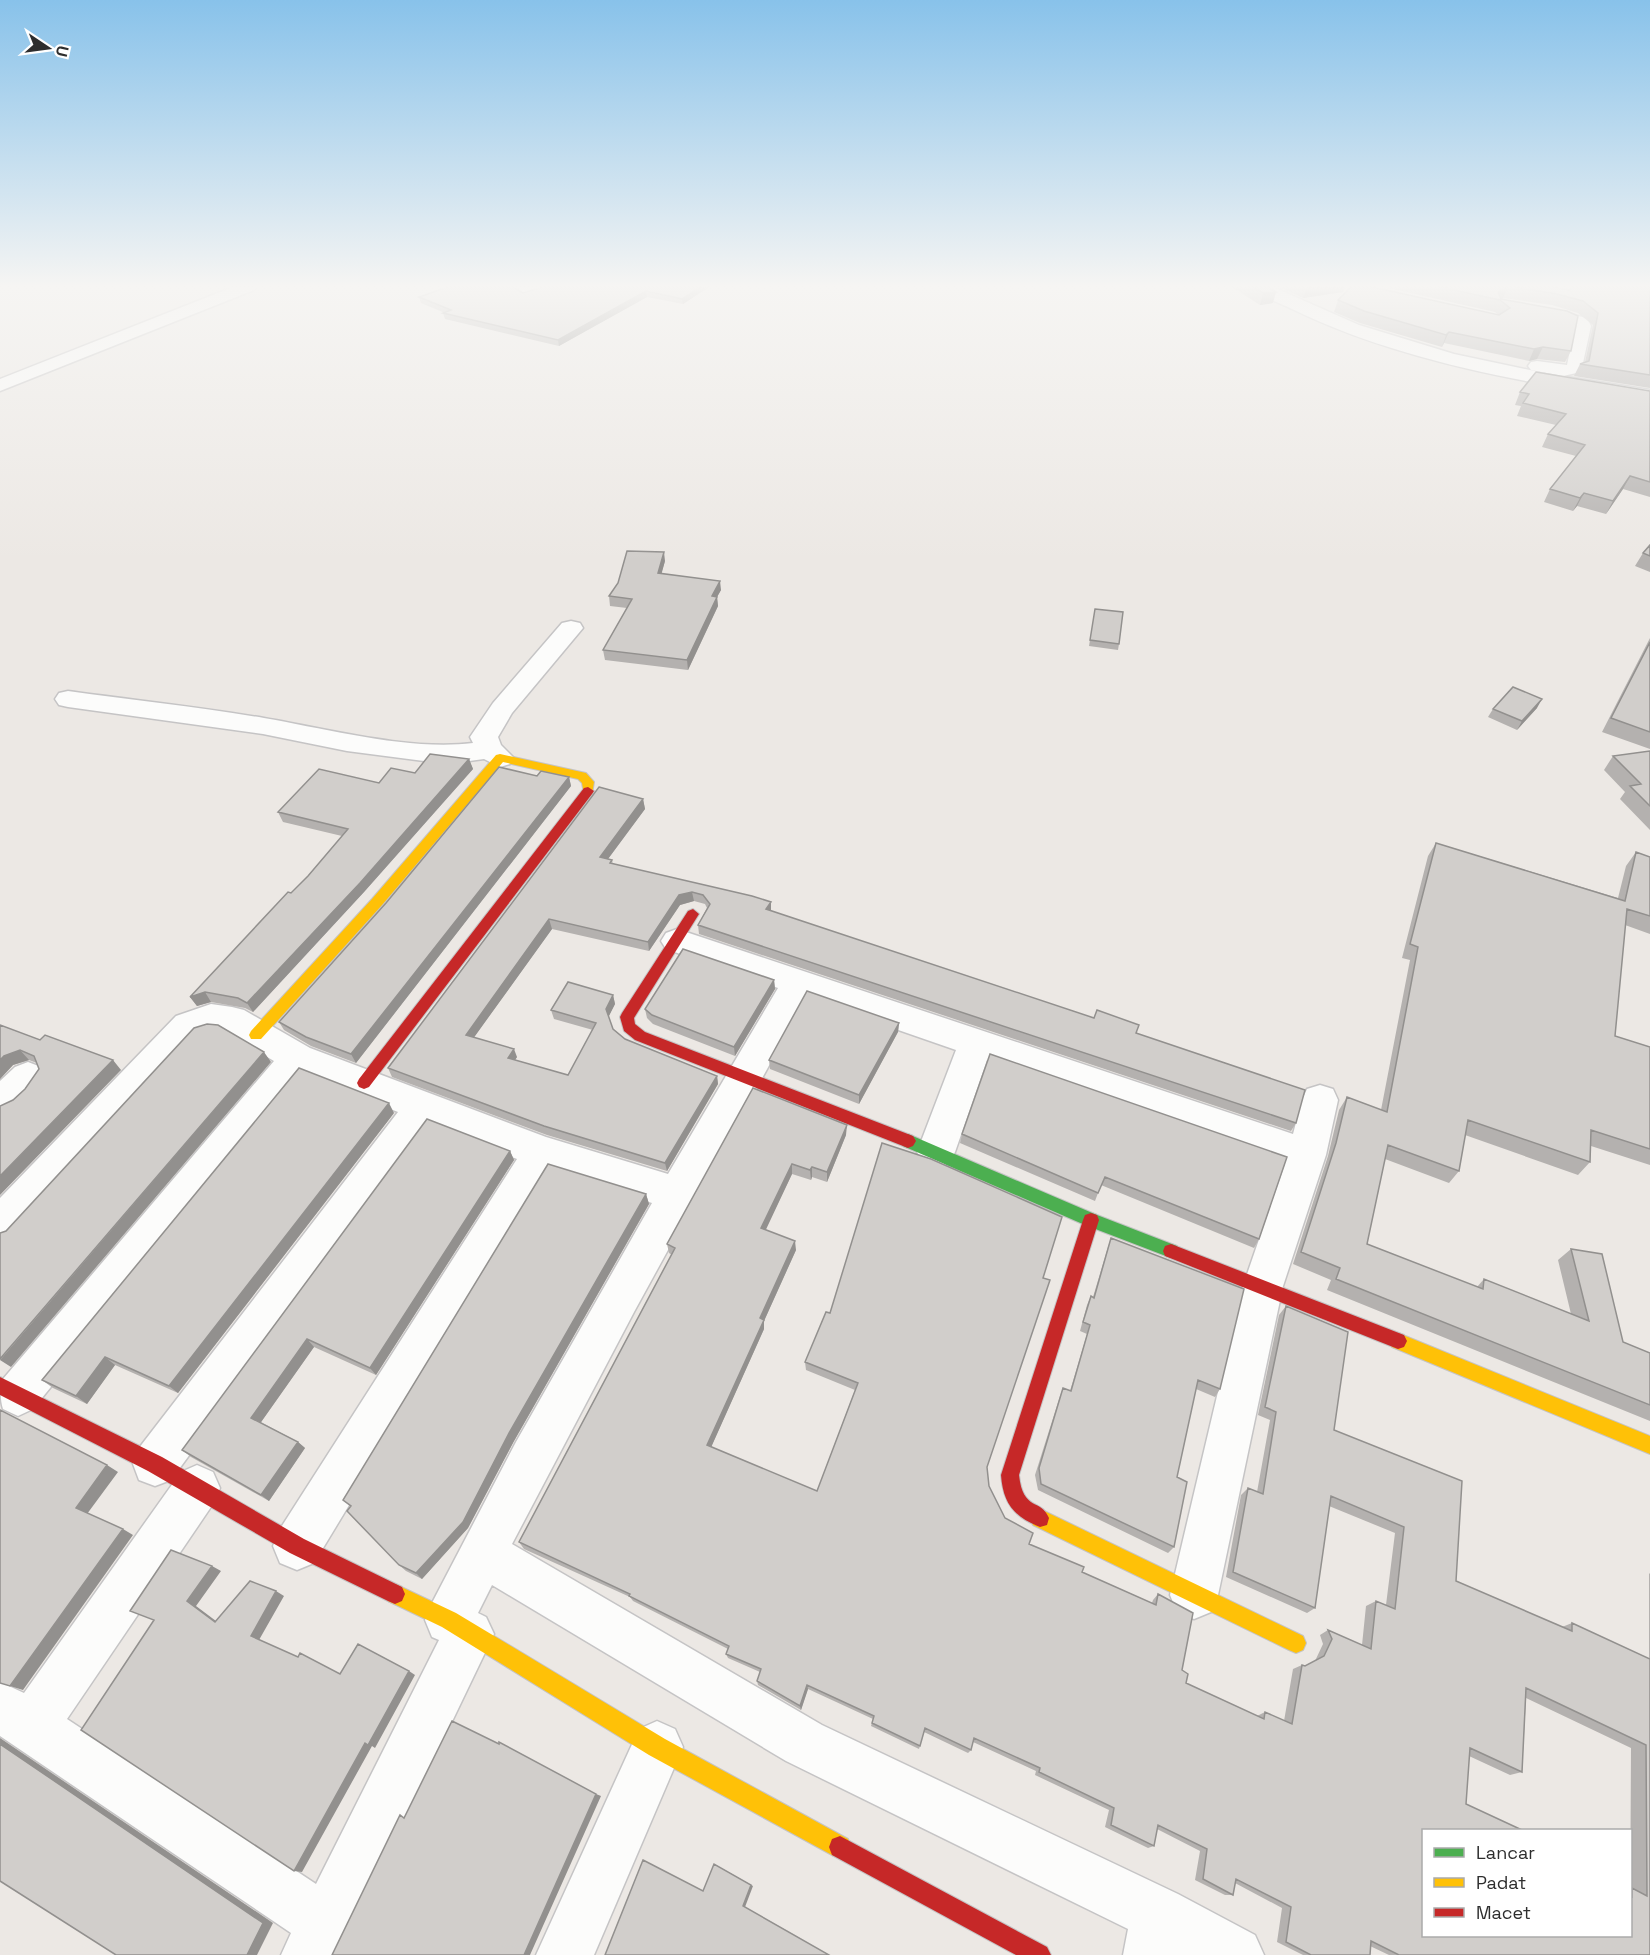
<svg xmlns="http://www.w3.org/2000/svg" width="1650" height="1955" font-family="'Space Grotesk',sans-serif">
<style>
.lines{fill:none;stroke-linecap:round;stroke-linejoin:round}
.street-casing{stroke:#c5c4c5;stroke-width:3}
.fast-casing{stroke:#c5c4c5;stroke-width:2}
.slow-casing{stroke:#c5c4c5;stroke-width:2}
.jam-casing{stroke:#c5c4c5;stroke-width:2}
.street{fill:#fcfcfb;fill-rule:evenodd}
.fast{fill:#4caf50;fill-rule:evenodd}
.slow{fill:#ffc107;fill-rule:evenodd}
.jam{fill:#c62828;fill-rule:evenodd}
.wall{fill:#b4b1af;fill-rule:evenodd}
.shaded-wall{fill:#92908e}
.building{fill:#d1cecb;stroke:#92908e;stroke-width:1.5;fill-rule:evenodd}
</style>
<rect width="100%" height="100%" fill="#ece8e4"/>
<g class="lines">
<defs>
<path id="street" d="M233,287h23l-2,3 -254,101v-12z
M521,287h27l-2,3 -23,7 -8,-5z
M1252,287h21l86,38 95,29 95,20 101,16v12c-121,-19 -247,-39 -358,-93 -12,-6 -31,-12 -40,-22z
M1534,306l53,12 4,8 -10,46 -18,4 -32,-6 -3,-4 3,-4 6,-1 30,4 8,-39 -47,-11 -2,-4z
M571,621l9,2 3,5 -71,85 -14,24 3,8 13,13 -4,6 -10,3 -16,-8 -37,5 -100,-13 -84,-17 -195,-27 -9,-2 -4,-6 4,-6 9,-2c65,9 131,16 196,27 64,11 145,33 209,25l-3,-6 23,-34 69,-80z
M677,929l616,205 9,-34 5,-11 13,-4 13,4 5,11 -12,55 -43,131 -65,309 -7,17 -17,7 -17,-7 -7,-17 73,-309 42,-122 -298,-104 -32,92 -6,11 -13,5 -13,-5 -6,-11 39,-102 -150,-52 -172,314 -122,232 310,181 356,169 77,41 9,20h-141l5,-26 -342,-168 -294,-176 -14,28 8,4 8,17 -154,321h-59l10,-22 -291,-197v-54l24,11 157,-221 16,-7 16,7 7,16 -7,16 -146,215 249,165 123,-244 -7,-3 -7,-17 7,-17 84,-161 136,-239 -101,-32 -237,392 -17,7 -17,-7 -7,-17 7,-17 237,-370 -86,-34 -260,355 -16,6 -16,-6 -6,-16 6,-16 259,-336 -94,-37 -271,334 -15,7 -15,-7c-3,-9 -3,-21 0,-30l271,-318 -49,-29 -12,-1 -13,5 -186,202 -14,5v-45l176,-182 35,-12 21,3 12,3 66,38 236,89 122,37 110,-186 -112,-39 -5,-8 5,-8z
M28,1062l13,5 5,10c-9,18 -27,36 -46,42v-38l15,-14z
M657,1721l18,8 8,18 -89,208h-58l103,-226z"/>
<path id="fast" d="M908,1134l189,81 80,31 2,5 -2,5 -6,2 -86,-33 -182,-79 -3,-5 3,-5z"/>
<path id="slow" d="M500,754l86,19 8,9 -2,12h-8l-2,-11 -4,-4 -75,-17 -121,143 -121,134h-10l-2,-4 2,-4 121,-132 124,-144z
M1398,1333l252,103v18l-258,-107 -3,-6 3,-6z
M1040,1509l263,127 3,7 -3,7 -7,3 -7,-3 -256,-125 -2,-7 2,-7z
M395,1584l61,29 209,126 183,100 3,8 -3,8 -8,3 -8,-3 -183,-100 -207,-128 -54,-26 -3,-7 3,-7z"/>
<path id="jam" d="M588,787l6,4 -2,3 -223,293 -5,2 -5,-2 -2,-4 2,-4 225,-291z
M693,909l6,5 -65,104 1,6 10,8 268,104 3,5 -3,5 -5,2 -5,-2 -268,-106 -11,-9 -4,-14 2,-4 66,-102z
M1091,1213l6,2 2,5 -80,255c4,37 22,23 30,43l-2,7 -7,2c-26,-10 -37,-24 -39,-52l82,-255 2,-5z
M1171,1244l233,91 3,6 -3,6 -6,2 -233,-93 -2,-5 2,-5z
M0,1377l162,80 142,82 98,48 3,7 -3,7 -7,3 -7,-3 -98,-48 -142,-82 -148,-76z
M840,1836l207,111 4,8h-35l-184,-100 -3,-8 3,-8z"/>
</defs>
<use href="#street" class="street-casing"/>
<use href="#fast" class="fast-casing"/>
<use href="#slow" class="slow-casing"/>
<use href="#jam" class="jam-casing"/>
<use href="#street" class="street"/>
<use href="#fast" class="fast"/>
<use href="#slow" class="slow"/>
<use href="#jam" class="jam"/>
</g>
<path class="wall" d="M543,287h166l-26,17 -36,-7 -88,49 -114,-27 -2,-6h2l-24,-10 -2,-6 97,-8 7,4z
M1232,287h36l5,16 -13,2z
M1279,287h66l-2,5 -40,6z
M1384,287h170l15,3 81,-3v101l-76,-12 6,-12 5,-2 8,-37 -15,-12 -26,-8 -49,-7 -2,1 70,52 -6,11 -28,-3 -8,2 -85,-18 -2,4 -82,-24 -26,-11 4,-12 161,15 -4,-3z
M1650,391v106l-27,-8 -17,25 -29,-8 -4,5 -29,-9 6,-13 26,-33 -34,-9 6,-13 8,-9 -39,-9 4,-10 -6,-1 5,-13z
M1650,545v27l-15,-6 8,-13z
M665,561l-4,13 60,16 -4,7 1,9 -30,64 -83,-10 -2,-10 24,-42 -17,-2 -1,-10z
M1095,609l24,35 -1,6 -29,-4z
M1650,638v111l-48,-17z
M1537,708l-20,22 -29,-13 5,-8z
M1650,751v79l-30,-31 5,-7 -21,-22 9,-14z
M469,759l4,10 -109,123 -111,120 -8,-4 -34,-6 -14,4 -7,-9 118,-121 34,-40 -59,-14 -5,-10 137,-39z
M537,776l32,1 2,9 -215,277 -45,-17 -27,-16 -5,-8z
M643,799l2,10 -37,50 4,1 1,4 158,38v9l365,122 160,90 -5,8 -592,-197 -1,-9 9,-17 -2,-4 -11,-3 -14,4 -31,46 -97,-22 -78,108 43,20 -2,3 53,15 25,-45 -39,-11 -3,-9 62,-15 2,9 -7,13 5,12 12,10 92,37 1,8 -51,87 -120,-36 -155,-58 -4,-9z
M1436,843l182,55 8,-32 10,-14 14,5v77l-25,-9 -10,111 35,11v118l-59,-19 -1,16 -12,13 -113,-40 -6,36 -10,12 -64,-24 -18,85 110,43 7,-8 87,35 -13,-54 13,-11 52,93 27,11v68l-323,-131 4,-10 -38,-16 35,-108 11,-46 8,-13 34,13 29,-150 -8,-2 26,-102z
M774,980l1,9 -40,67 -82,-32 -6,-6 -2,-9z
M899,1023l-1,9 -39,72 -89,-35 -1,-9z
M0,1025l121,45 -108,30 12,-11 14,-20 -2,-6 -8,-3 -16,5 -13,14z
M753,1088l93,47 -19,47 -15,-5 -1,3 -19,-6 -27,56 31,20 -32,71v8l-53,118 106,44 38,-101 -49,-20 -1,-8 25,-49 213,-35 -56,189 2,19 16,32 24,26 53,28 70,31 1,-3 5,-6 28,89 71,33 8,-4 19,9 9,-52 9,-4 3,1 10,-5 8,-17 -3,-9 8,-5 34,15 4,-39 10,-5 10,4 9,-72 -66,-27 -14,102 -8,5 -81,-36 15,-82 7,-7 9,4 13,-72 -12,-5 21,-100 7,-9 48,124 122,151 106,46 10,-4 77,36v-85l1,-1v382h-261l-19,-9v9h-67l-26,-13 5,-34 -47,-25 -2,12h-8l-30,-15 5,-29 -43,-22 -3,17 -6,2 -43,-21 4,-17 -74,-35 1,-4 -63,-29 -2,8 -3,3 -44,-21 -5,17 -48,-23 2,-7 -65,-30 -7,21 -43,-25 -1,-4 3,-9 -32,-14 -2,-4 2,-5 -95,-48 -3,-4 -106,-48 -5,-7 153,-287 -3,-2 -2,-9zM1526,1698l105,50 -1,187 -206,-105 45,-74 41,19 12,-3z
M394,1113l-216,280 -63,-28 -28,39 -34,-16 -11,-8z
M962,1134l325,23 -28,82 -5,9 -153,-63 -6,16 -135,-58z
M510,1151l4,9 -138,215 -62,-28 -53,75 37,20 7,6 -36,53 -78,-44 -9,-7z
M646,1194l3,10 -135,237 -46,87 -46,51 -16,-8 -7,-6 -48,-58 -8,-7z
M1111,1238l109,151 -5,8 -19,-8 -19,88 -3,70 -6,6 -130,-63 -3,-15 25,-79 3,-8 7,3 17,-57 -7,-3 7,-26 4,-9 2,1 15,-50z"/>
<path class="shaded-wall" d="M700,287h9l-26,17 -1,-5z
M1306,287h39l-2,5 -40,6z
M1507,287h1l-5,11 -4,2 -1,-8z
M646,291l1,6 -88,49 -1,-6z
M1276,292l-3,11 -13,2 3,-12z
M1449,332l-5,11 -2,4 4,-12z
M1543,347l-6,12 -8,2 5,-12z
M1630,476l-7,13 -17,25 7,-13z
M1584,493l-7,13 -4,5 7,-13z
M664,552l1,9 -6,22 -1,-10z
M720,581l1,9 -4,7 1,9 -30,64 -1,-10 25,-64z
M1542,699l-5,9 -20,22 5,-9z
M469,759l4,10 -109,123 -111,120 -6,-9z
M569,777l2,9 -215,277 -5,-9z
M643,799l2,10 -43,58 -2,-10z
M692,892l2,9 -14,4 -31,46 -1,-9 31,-47z
M771,902v10l-5,-3z
M549,919l3,10 -82,114 -4,-8z
M774,980l1,9 -40,67 -1,-9z
M205,992l6,10 -14,4 -7,-9z
M613,995l2,9 -7,14 -2,-9z
M899,1023l-1,9 -39,72v-9z
M514,1049l3,8 -6,9 -3,-8z
M20,1050l9,10 -16,5 -13,14v-19l4,-4z
M264,1052l7,10 -260,305 -11,-7z
M113,1060l8,10 -121,125v-19z
M717,1076l1,8 -51,87 -2,-8z
M389,1103l5,10 -216,280 -9,-7z
M847,1125l-1,10 -19,47v-10z
M510,1151l4,9 -138,215 -6,-7z
M792,1164v10l-30,64 -1,-10z
M812,1167v10l-1,3 -1,-10z
M646,1194l3,10 -135,237 -46,87 -46,51 -6,-6 93,-140z
M795,1241l1,9 -32,71v8l-55,123 -2,-7 53,-127z
M307,1339l7,8 -55,78 -8,-7z
M105,1357l10,8 -28,39 -11,-8z
M298,1442l7,6 -36,53 -8,-6z
M107,1465l11,7 -31,42 -11,-6z
M123,1529l10,6 -110,155 -13,-4z
M212,1566l9,5 -25,35 28,21 -9,-5 -28,-21z
M276,1591l8,5 -25,44 -8,-4z
M409,1671l6,4 -40,73 -3,-2 -70,126 -8,-1 71,-128z
M807,1685l1,4 -7,21 -1,-4z
M0,1738l273,185 -16,32h-10l-247,-211z
M596,1794l5,2 -71,159h-6z
M714,1864l39,22 -8,21 85,48 -87,-49z"/>
<path class="building" d="M448,287h65l10,6 20,-6h157l-18,12 -36,-8 -88,49 -115,-27 8,-3 -32,-13z
M1253,287h15l8,5 -13,1z
M1351,287h21l127,28 11,-7 -10,-8 -60,-13h67l-9,5 3,7 66,12 11,5 -7,35 -28,-4 -9,2 -85,-17 -3,3 -82,-24 -26,-11z
M1514,287h40l15,3 2,-3h79v88l-70,-11 9,-3 9,-48 -15,-12 -26,-7z
M1536,372l114,19v91l-20,-6 -17,25 -29,-8 -4,5 -30,-9 35,-44 -37,-11 18,-20 -43,-11 6,-9 -9,-2z
M1650,545v11l-7,-3z
M627,551l37,1 -6,21 62,8 -8,15 5,1 -30,63 -84,-10 29,-51 -23,-3 9,-13z
M1095,609l28,3 -4,32 -29,-4z
M1650,642v90l-39,-14z
M1513,687l29,12 -20,22 -29,-12z
M1650,751v55l-20,-20 11,-2 -28,-28z
M430,754l39,5 -109,124 -113,120 -9,-5 -33,-6 -15,5 98,-105 3,1 17,-17 40,-47 -70,-17 41,-43 60,14 12,-15 24,5z
M499,767l38,9 4,-5 28,6 -218,277 -45,-17 -27,-15 107,-119z
M599,787l44,12 -43,58 12,3 -2,3 142,33 19,6 -5,7 328,109 3,-8 42,15 -3,8 169,57 -9,33 -598,-198 12,-21 -7,-9 -11,-3 -13,3 -31,47 -99,-23 -83,116 48,14 -6,9 60,17 28,-52 -45,-13 17,-28 45,13 -7,14 7,20 12,10 92,37 -52,87 -121,-37 -156,-58z
M1436,843l189,58 11,-49 14,5v59l-23,-7 -12,127 35,11v102l-59,-19 -1,32 -122,-42 -9,51 -71,-26 -21,99 116,45 1,-10 105,42 -18,-72 31,5 21,88 27,11v52l-314,-126 4,-11 -39,-16 35,-109 11,-46 40,15 31,-165 -8,-3z
M683,949l91,31 -40,67 -82,-32 -7,-6z
M807,991l92,32 -40,72 -90,-35z
M207,1024l11,1 46,27 -264,307v-126l6,-2 188,-203z
M0,1025l40,15 5,-5 68,25 -113,116v-70l13,-6 12,-11 14,-20 -5,-13 -14,-6 -16,6 -4,4z
M990,1054l297,103 -28,82 -154,-62 -7,16 -136,-59z
M299,1068l90,35 -220,283 -64,-29 -29,39 -34,-16z
M753,1088l94,37 -20,47 -15,-5 -2,3 -18,-6 -31,64 34,13 -35,77 4,2 -57,125 110,46 41,-108 -53,-21 21,-50 4,1 52,-170 49,16 131,58 -19,61 7,2 -63,187 2,19 16,32 28,15 -4,11 55,23 -2,5 74,33 2,-11 35,19 -11,57 6,4 -2,9 78,36 1,-7 27,12 10,-59 3,1 19,-10 8,-17 -4,-9 43,19 5,-48 19,8 9,-82 -73,-31 -16,112 -82,-36 15,-84 15,6 13,-82 -11,-5 21,-101 62,26 -14,98 128,51 -6,100 116,50v-8l78,36v296h-251l-28,-14 -1,14h-59l-25,-13 5,-35 -55,-28 -3,16 -30,-16 4,-30 -49,-24 -4,21 -43,-21 3,-17 -75,-36 1,-4 -66,-30 -3,12 -46,-22 -5,18 -48,-23 2,-7 -67,-31 -7,21 -43,-25 4,-12 -35,-15 3,-8 -100,-50 1,-2 -111,-52 156,-294 -8,-4zM1526,1688l120,57 1,151 -15,-8v9l-2,-1v39h-206v-105h98l-56,-26 4,-56 52,24z
M427,1119l83,32 -140,217 -63,-29 -56,79 47,24 -37,53 -79,-45z
M548,1164l98,30 -137,239 -46,89 -47,51 -17,-8 -52,-54 4,-5 -8,-6z
M1111,1238l133,51 -24,100 -22,-9 -21,97 10,5 -13,65 -133,-63 -2,-16 24,-80 8,3 19,-66 -7,-3 8,-26 3,2z
M0,1410l107,55 -31,43 47,21 -113,157 -10,-3z
M171,1550l41,16 -25,35 28,21 35,-41 26,10 -25,45 47,21 2,-4 40,21 18,-30 51,27 -41,74 -3,-2 -71,128 -213,-141 73,-110 -24,-9z
M452,1721l47,23v-2l97,52 -72,161h-192l68,-140 4,3z
M0,1744l263,179 -16,32h-131l-116,-74z
M643,1860l60,31 11,-27 37,21 -8,21 86,49h-224z"/>
<linearGradient id="sky" x2="0" y2="1"><stop stop-color="#88c2ea"/><stop offset="0.51" stop-color="#f6f5f3"/><stop offset="1" stop-color="#f6f5f3" stop-opacity="0"/></linearGradient>
<rect width="1650" height="561" fill="url(#sky)"/>
<rect x="1422" y="1829" width="210" height="108" fill="#ffffff" stroke="#ababab" stroke-width="1.5"/>
<rect x="1434" y="1848" width="30" height="9" fill="#4caf50" stroke="#ababab" stroke-width="1.5"/>
<text x="1476" y="1859" font-size="18" fill="#2e2e2e">Lancar</text>
<rect x="1434" y="1878" width="30" height="9" fill="#ffc107" stroke="#ababab" stroke-width="1.5"/>
<text x="1476" y="1889" font-size="18" fill="#2e2e2e">Padat</text>
<rect x="1434" y="1908" width="30" height="9" fill="#c62828" stroke="#ababab" stroke-width="1.5"/>
<text x="1476" y="1919" font-size="18" fill="#2e2e2e">Macet</text>
<g transform="translate(48 48) rotate(103)" stroke="#ffffff" stroke-width="4.5" paint-order="stroke">
<path d="M0-4.5L10 22L0 15L-10 22Z" fill="#2e2e2e"/>
<text y="-9" font-size="16" font-weight="bold" text-anchor="middle" fill="#2e2e2e">U</text>
</g>
</svg>
